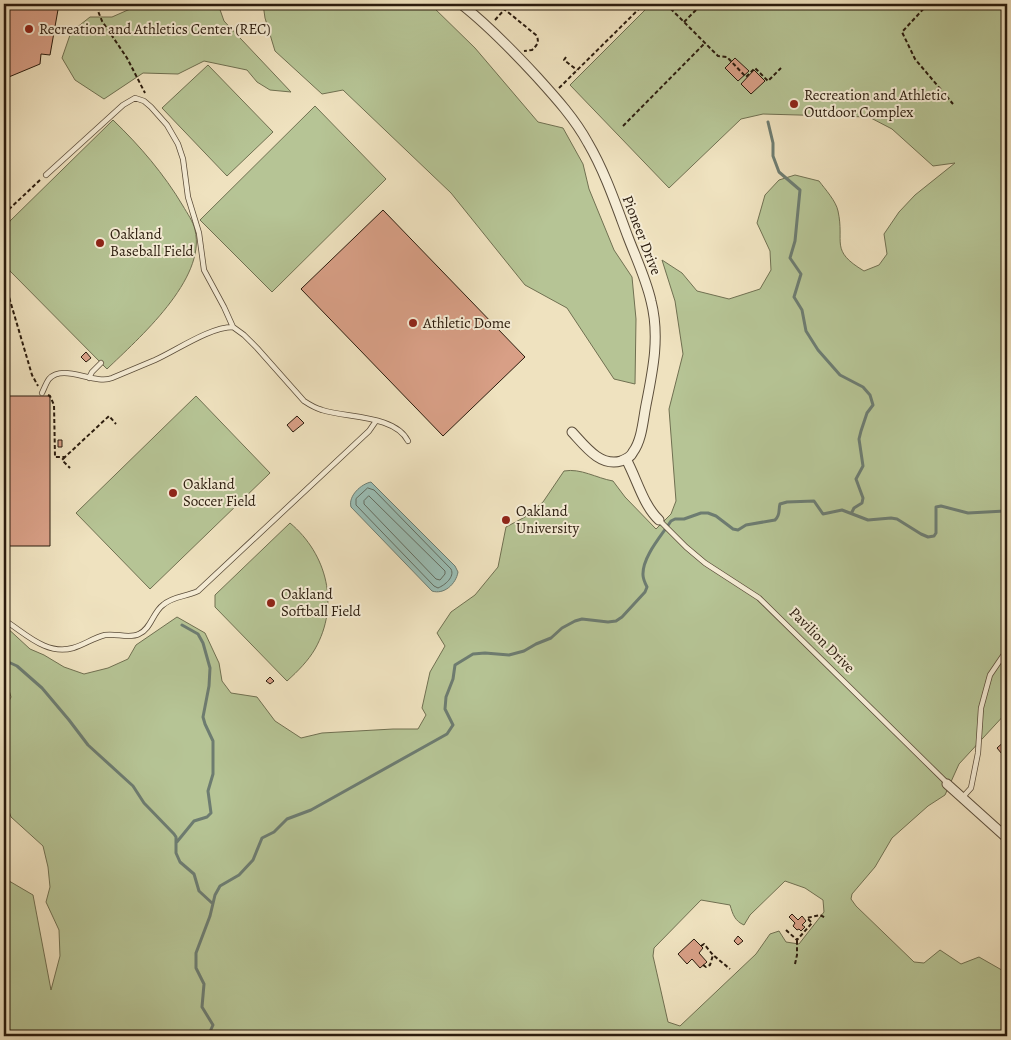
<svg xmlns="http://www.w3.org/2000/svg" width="1011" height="1040" font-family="Alegreya,serif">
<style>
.green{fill:#b6c495;stroke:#707051;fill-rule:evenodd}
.water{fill:#9abdb4;stroke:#6d7c71}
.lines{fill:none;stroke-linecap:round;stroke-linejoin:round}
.shore{stroke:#626c60;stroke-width:1}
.stream{stroke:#6d7c71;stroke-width:3}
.building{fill:#d89f86;stroke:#2a1b0d}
.lane-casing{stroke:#5b4d3a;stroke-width:6}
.street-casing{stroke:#5b4d3a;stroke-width:11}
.path{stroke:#2a1b0d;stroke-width:2;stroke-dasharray:4 2.5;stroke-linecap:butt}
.lane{stroke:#f5ecd5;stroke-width:4.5}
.street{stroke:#f5ecd5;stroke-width:9}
.poi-dot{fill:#8f2418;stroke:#f5ecd5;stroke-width:2}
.labels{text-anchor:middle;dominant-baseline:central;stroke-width:4;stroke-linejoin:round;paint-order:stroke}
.poi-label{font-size:15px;fill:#2a1b0d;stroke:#f5ecd5;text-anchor:start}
.street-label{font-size:15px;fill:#2a1b0d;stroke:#f5ecd5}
</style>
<rect width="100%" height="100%" fill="#efe2bf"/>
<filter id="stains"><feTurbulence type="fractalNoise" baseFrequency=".004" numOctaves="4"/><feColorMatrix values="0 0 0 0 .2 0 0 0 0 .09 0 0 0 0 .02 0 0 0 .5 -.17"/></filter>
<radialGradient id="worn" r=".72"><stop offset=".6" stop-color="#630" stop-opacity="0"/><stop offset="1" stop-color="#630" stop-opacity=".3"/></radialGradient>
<path class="green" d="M138,4h80l6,17 67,71 -21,-2 -13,-8 -10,-12 -43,-9 -26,13 -35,-1 -39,26 -29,-19 -13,-22 9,-26 19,-15h22l25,-11z
M263,4h167l45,44 63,74 25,6 20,36 6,25 25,61 18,27 4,42 -1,65 -21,-5 -47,-71 -42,-23 -74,-92 -108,-103 -21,4 -47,-43 -10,-33z
M651,4h356v708l-48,52 -14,31 -17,11 -36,32 -17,29 -23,27 -1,5 5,7 58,56 10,1 16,-13 21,14 18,-7 28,16v63h-1003v-158l29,17 18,95 9,-34 -1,-26 -13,-28 4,-15 -2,-20 -5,-21 -32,-29 -7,-20v-86l7,-14 -4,-14 -3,-2v-56l26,24 14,6 20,12 20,7 24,-6 20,-9 8,-14 41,-28 28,16 14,30 3,18 9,12 26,4 18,24 26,17 21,-5 71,-4h25l8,-14 -4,-7 8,-36 15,-26 -8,-13 14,-21 24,-17 23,-28 8,-40 19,-10 18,-15 21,-31c17,-3 32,7 49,10l12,16 31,32 15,-15 5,-13 -7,-92 14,-55 -8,-53 -13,-41 20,13 15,18 32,8 31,-10 11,-19 -1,-19 -13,-28 8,-28 14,-15 16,-5 24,6c6,8 17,20 19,30 7,32 -9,39 26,60l15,-6 8,-11 -3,-20 15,-22 16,-17 40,-32 -22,3 -41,-37 -23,-12 -106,-3 -22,5 -72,69 -99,-103zM785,881l20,7 18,12 1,12 -25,32 -13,-2 -7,-11 -9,3 -14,20 -76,72 -12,-4 -15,-66 1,-8 47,-48 29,5c3,10 5,16 14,20l6,-10z
M208,65l65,67 -46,44 -65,-68z
M315,106l71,73 -114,113 -72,-72z
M113,120c27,26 51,54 70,86 4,7 10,15 12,24 12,49 -57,109 -88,139l-97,-98 -6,-10v-29l6,-11z
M196,396l74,77 -120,116 -74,-76z
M290,523c37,31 50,82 25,126 -7,12 -17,22 -28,32l-72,-74v-12z"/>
<path class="water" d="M371,482l84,84 3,6c-2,12 -14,23 -26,19l-81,-84c-3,-11 10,-23 20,-25z"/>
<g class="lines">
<path class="shore" d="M368,488l6,2 77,79c4,8 -6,16 -13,19l-4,-2 -78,-81v-6z
M369,496l76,75v3l-5,6 -4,-1 -72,-75v-3z"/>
<path class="stream" d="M768,122l5,21v13l6,16 21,18 -5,51 -5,17 11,16 -7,23 8,13 4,21 12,19 22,25 23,12 7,8 3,10 -6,8 -6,18 -2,8 4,27 -7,13 7,19 -1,5 -8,5 -2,4
M4,660l13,6 25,22 27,32 19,25 45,41 11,17 30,31 2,3v16l4,9 14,12 5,17 13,12
M176,843l18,-22 13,-4 4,-4 -3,-22 5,-17v-33l-8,-17 -2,-7 6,-31 1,-18 -7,-25 -5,-9 -16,-9
M208,1036l5,-11 -11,-18 2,-23 -8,-16v-15l14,-37 5,-21 5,-9 19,-11 14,-15 9,-22 12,-6 13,-13 24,-9 136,-76 6,-9 -8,-16 1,-12 7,-18 2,-14 18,-11 12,-1 24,2 15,-4 12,-7 15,-6 11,-10 13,-7 7,-2 26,3 8,-1 6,-4 23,-25 2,-5c-2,-4 -4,-8 -4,-12 -1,-18 19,-40 28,-54l4,-2h9l17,-6h7l8,3 17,13 5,1 8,-5 29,-5c6,-5 3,-10 5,-16l7,-2 27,-1 9,13 19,-4 26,10 23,-2 6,1 24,15 7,3 6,-1 2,-3v-26l5,-1 27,7 37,-2 2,-2"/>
</g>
<path class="building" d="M4,4h55l-9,51 -9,-1 -1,10 -36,15z
M735,58l14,13 -11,10 -13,-13z
M754,70l11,11 -14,13 -10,-10z
M383,210l142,147 -82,79 -142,-147z
M86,352l5,6 -5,4 -5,-5z
M4,396h46v150h-46z
M297,416l7,7 -11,9 -6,-7z
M58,440h4v7h-4z
M270,677l4,4 -4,3 -4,-3z
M1007,739v21l-10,-12z
M792,914l6,6 4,-4 4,5 -4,4 3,2 -4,4 -2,-2 -2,1 -4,-4 2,-3 -6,-6z
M738,936l5,5 -5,4 -4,-4z
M694,939l9,9 -4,5 8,9 -7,6 -8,-9 -5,5 -9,-10z"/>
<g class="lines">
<defs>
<path id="lane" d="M46,175l77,-70 12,-7 9,3 7,6 16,18 11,19 5,15 5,38 11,36 5,37 20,37 9,20 11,8 13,13 47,53c6,4 11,7 18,9 25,8 73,5 86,31
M89,378l3,-6 9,-9
M42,393c2,-4 4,-10 7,-14 14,-16 45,6 63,-1 14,-6 29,-12 43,-18 22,-10 55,-33 78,-33
M659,520l27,27 19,16 54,35 188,185
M4,620c20,12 42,36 69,28 11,-3 20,-10 32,-13 11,-2 24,4 34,-1 12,-5 14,-22 24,-29 10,-9 23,-8 35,-14l171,-160 7,-10
M962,798l9,-10 7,-35 3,-45 9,-33 17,-25"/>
<path id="street" d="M461,4c28,22 52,47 76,73 19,21 38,42 51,66 17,29 28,62 40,94 8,21 18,42 23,64 9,35 2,69 -5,104 -3,15 -4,35 -13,47 -2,5 -7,7 -12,9 -21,6 -36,-15 -49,-29
M626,459c11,20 17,46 33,61
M947,784l60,54"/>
</defs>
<use href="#lane" class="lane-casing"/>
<use href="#street" class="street-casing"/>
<path class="path" d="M498,4l38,31c4,7 1,10 -4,15l-8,1
M666,4l52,52 9,1 19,20 9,-9 13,13 13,-13
M928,4l-26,28 13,27 38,45
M96,6l6,15 25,37 18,35
M495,20l10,-11
M684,22l18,-18
M566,57l-2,3 13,10
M559,88l85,-84
M623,126l82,-83
M4,214l36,-34
M4,286l5,11 23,78 6,11
M48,395l2,1 4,9 1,52h10l44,-41 7,8
M65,457l-3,3 8,8
M1007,806v-1
M786,930l11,10 15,-17 -5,-5 13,-3 6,3
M701,946l3,-2 9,11 17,14
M795,964l2,-9v-15
M703,965l3,2 4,-2 3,-10"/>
<use href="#lane" class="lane"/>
<use href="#street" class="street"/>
</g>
<g class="poi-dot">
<circle cx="29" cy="29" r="5"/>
<circle cx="794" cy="104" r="5"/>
<circle cx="100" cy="243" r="5"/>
<circle cx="413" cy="323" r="5"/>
<circle cx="173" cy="493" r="5"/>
<circle cx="506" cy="520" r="5"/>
<circle cx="271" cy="603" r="5"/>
</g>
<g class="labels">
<g class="poi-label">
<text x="39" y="29">Recreation and Athletics Center (REC)</text>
<text x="804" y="95">Recreation and Athletic<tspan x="804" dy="17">Outdoor Complex</tspan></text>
<text x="110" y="234">Oakland<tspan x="110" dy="17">Baseball Field</tspan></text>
<text x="423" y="323">Athletic Dome</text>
<text x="183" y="484">Oakland<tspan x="183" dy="17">Soccer Field</tspan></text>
<text x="516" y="511">Oakland<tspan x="516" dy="17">University</tspan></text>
<text x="281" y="594">Oakland<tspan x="281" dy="17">Softball Field</tspan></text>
</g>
<g class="street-label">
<text transform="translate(642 235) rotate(69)">Pioneer Drive</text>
<text transform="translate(822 640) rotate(45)">Pavilion Drive</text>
</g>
</g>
<rect width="1011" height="1040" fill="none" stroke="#efe2bf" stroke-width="20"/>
<rect x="5" y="5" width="1001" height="1030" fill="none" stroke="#2a1b0d" stroke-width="2.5"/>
<rect x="10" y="10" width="991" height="1020" fill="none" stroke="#2a1b0d"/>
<rect width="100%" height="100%" filter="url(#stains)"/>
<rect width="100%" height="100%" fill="url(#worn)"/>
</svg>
